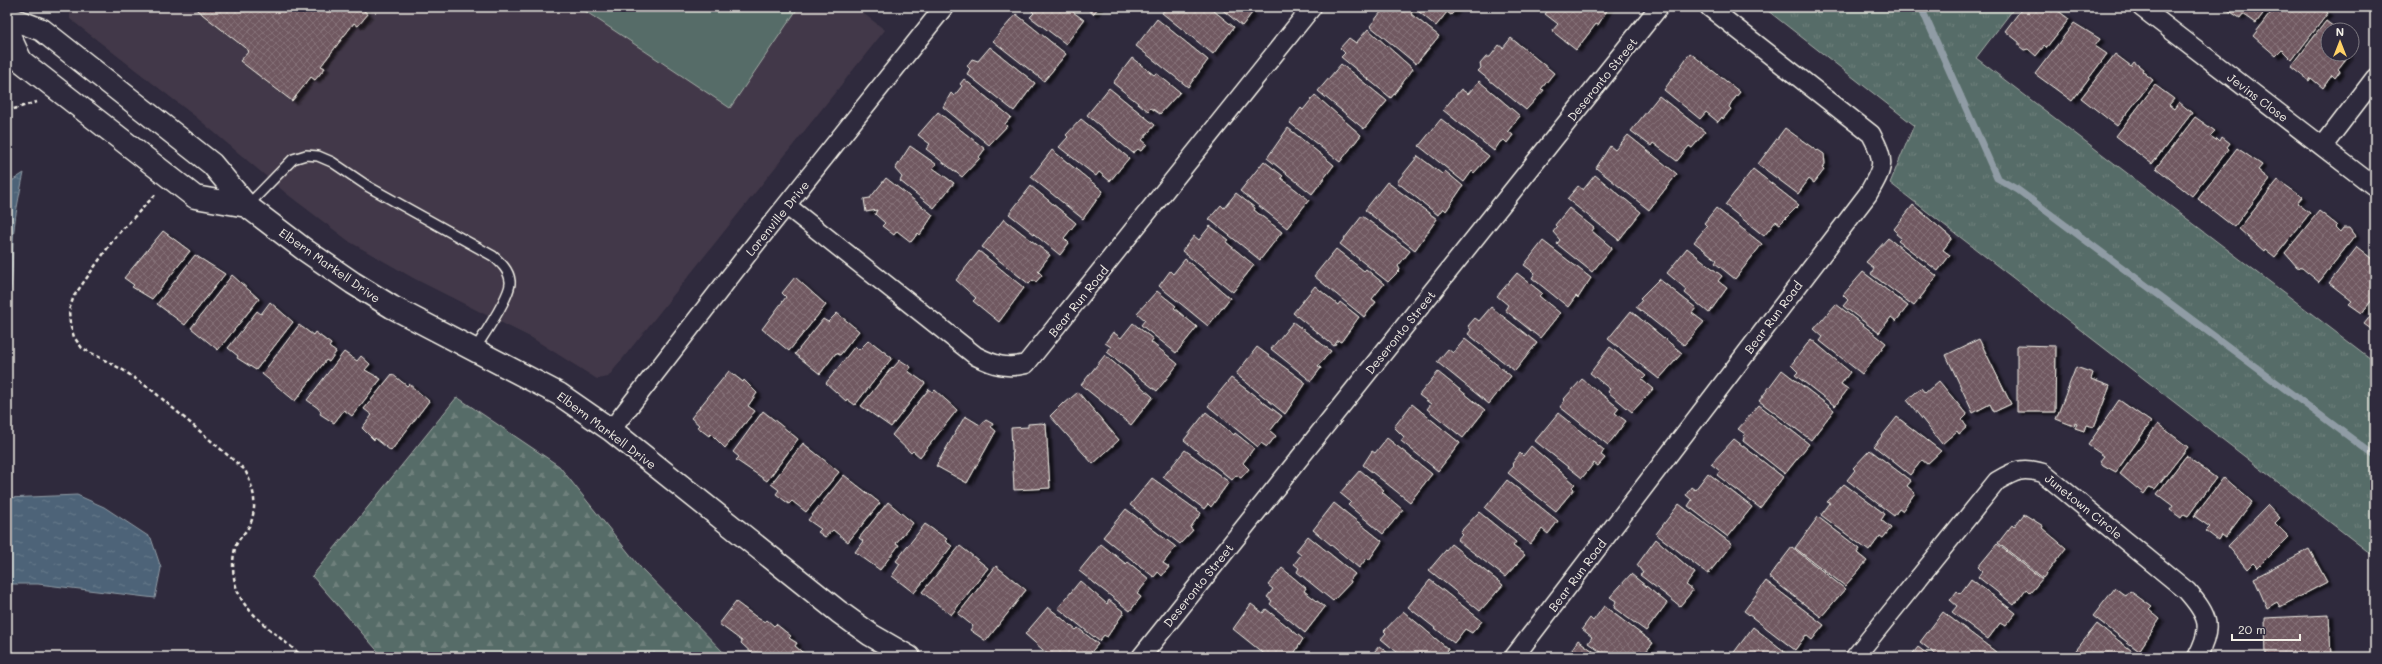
<svg xmlns="http://www.w3.org/2000/svg" width="2382" height="664" font-family="Mali,sans-serif">
<style>
.built{fill:#423848}
.forest{fill:url(#forest-firs);stroke:#a5aea8}
.park{fill:url(#park-tufts);stroke:#a5aea8}
.garden{fill:#566c67;stroke:#a5aea8}
.water{fill:url(#water-ripples);stroke:#909ca5}
.lines{fill:none;stroke-linecap:round;stroke-linejoin:round}
.stream{stroke:#909ca5;stroke-width:7}
.building{fill:url(#building-cross-hatch);stroke:#f4f1e8;filter:url(#shadow)}
.service-casing{stroke:#f4f1e8;stroke-width:12}
.minor-casing{stroke:#f4f1e8;stroke-width:21}
.tertiary-casing{stroke:#f4f1e8;stroke-width:25}
.path{stroke:#f4f1e8;stroke-width:2.5;stroke-dasharray:4 3;stroke-linecap:butt}
.service{stroke:#2f2a3d;stroke-width:9}
.minor{stroke:#2f2a3d;stroke-width:18}
.tertiary{stroke:#2f2a3d;stroke-width:22}
.labels{text-anchor:middle;dominant-baseline:central;stroke-width:4;stroke-linejoin:round;paint-order:stroke}
.street-label{font-size:12px;fill:#f4f1e8;stroke:#2f2a3d}
</style>
<defs>
<pattern id="forest-firs" width="22" height="20" patternUnits="userSpaceOnUse"><rect width="22" height="20" fill="#566c67"/><path d="M5 1l3.5 6h-7zM16 11l3.5 6h-7z" fill="#6f817d"/></pattern>
<pattern id="park-tufts" width="24" height="20" patternUnits="userSpaceOnUse"><rect width="24" height="20" fill="#566c67"/><path d="M3 7l-1-3M5 7V3M7 7l1-3M15 17l-1-3M17 17v-4M19 17l1-3" fill="none" stroke="#6f817d"/></pattern>
<pattern id="water-ripples" width="26" height="14" patternUnits="userSpaceOnUse"><rect width="26" height="14" fill="#4d6378"/><path d="M2 4q2-2 4 0t4 0M15 11q2-2 4 0t4 0" fill="none" stroke="#677a8b"/></pattern>
<pattern id="building-cross-hatch" width="8" height="8" patternUnits="userSpaceOnUse"><rect width="8" height="8" fill="#705961"/><path d="M0 0l8 8M0 8l8-8" fill="none" stroke="#857178"/></pattern>
<filter id="shadow"><feDropShadow dx="4.5" dy="2.5" stdDeviation="1" flood-color="#0009"/></filter>
</defs>
<rect width="100%" height="100%" fill="#2f2a3d"/>
<filter id="ink" filterUnits="userSpaceOnUse"><feTurbulence type="fractalNoise" baseFrequency=".025" numOctaves="2"/><feDisplacementMap in="SourceGraphic" scale="8" xChannelSelector="R" yChannelSelector="G"/><feConvolveMatrix kernelMatrix="1 2 1 2 8 2 1 2 1" color-interpolation-filters="sRGB"/></filter>
<g filter="url(#ink)">
<path class="built" d="M70,7h785l30,23 -277,347 -11,2 -65,-41 -117,-59 -65,-37 -63,-48 -91,-77 -126,-98z"/>
<path class="forest" d="M457,397l102,69 81,101 88,90h-345l-71,-81z"/>
<path class="park" d="M1763,7h252l-39,51 399,304v195l-485,-374 24,-58z"/>
<path class="garden" d="M579,7h217l2,1 -68,100z"/>
<path class="water" d="M24,173c-5,23 -10,46 -11,70 -1,24 0,47 -6,71v-130z
M77,495l27,12 47,31 10,30 -6,30 -117,-14h-31v-86z"/>
<g class="lines">
<path class="stream" d="M1921,7l76,171 21,12 357,266"/>
</g>
<path class="building" d="M193,7h174l-3,4 4,3 -10,12 -4,-3 -33,43 4,2 -10,12 -4,-3 -19,24 -52,-40 9,-10z
M1028,7h38l18,13 -18,24 -36,-27 4,-4z
M1085,7h14l-6,7z
M1166,7h43l25,20 -21,27 -51,-41z
M1219,7h30l-1,2 4,4 -10,13z
M1385,7h22l5,5 -1,2 28,22 -23,28 -46,-38z
M1413,7h45l-7,8 -4,-3 -11,14z
M1551,7h58l-11,18 -2,-1 -20,26 -24,-19 6,-7 -13,-10z
M2023,7h30l16,12 -23,29 -2,-2 -8,10 -8,-7 -4,1 -5,-4v-4l-14,-11z
M2223,7h45l-12,16 -13,-9 -3,4z
M2275,7h45l8,6 -36,47 -10,-10 -6,6 -23,-20z
M1016,14l50,40 -22,27 -51,-40z
M1157,19l51,41 -20,27 -52,-41z
M2326,21l12,9h-10v24l21,1 -11,14 2,2 -5,7 -3,-3 -9,13 -12,-10 -2,3 -18,-14z
M2074,23l26,16 -5,7 12,8 -35,47 -37,-27z
M1368,29l45,40 -22,29 -50,-41 4,-4 -5,-5 9,-10 7,5z
M1511,38l43,35 -13,16 3,1 -18,20 -48,-39 3,-3 -1,-4 6,-7h4l9,-12 4,3z
M990,47l45,36 -21,28 -47,-37 3,-5 -3,-3 5,-7 6,2z
M1690,53l50,39 -9,11 -2,4 2,2 -8,10 -1,-2 -4,5 -12,-10 -6,7 -36,-29z
M2115,54l16,12 3,-4 9,7 -1,2 11,9 -36,46 -36,-28z
M1132,58l22,17 2,-2 24,19 -20,22 -9,-6 -3,3 -35,-28z
M1341,64l46,37 -23,28 -46,-38z
M964,79l47,38 -6,7 2,2 -18,19 -46,-38 8,-14 3,3 8,-10 -2,-2z
M1479,81l41,35 -12,15 5,4 -6,8 -3,-3 -4,2 -6,9 -51,-41 18,-21 7,5z
M2155,85l19,14 -5,6 5,4 5,-7 13,11 -40,51 -36,-28z
M1109,88l46,37 -13,15 5,4 -6,7 -3,-2 -5,4 -46,-38z
M1315,95l46,40 -21,27 -50,-39 11,-15 2,2z
M1659,96l46,36 -13,16 -3,-2 -12,15 -24,-18 -2,3 -20,-15z
M938,112l47,37 -6,8 1,1 -18,19 -36,-28 4,-5 -12,-9z
M2195,117l20,14 -5,5 6,4 1,-2 3,3 2,-4 8,6 -3,4 2,2 -37,47 -36,-28z
M1081,119l48,39 -19,23 -11,-9 -3,4 -37,-29 9,-10 -2,-2z
M1441,119l48,37 -15,17 -2,-2 -8,11 -45,-36z
M1288,128l46,37 -22,29 -45,-36z
M1785,128l32,23 1,-1 6,4 1,10 -3,4 2,2 -10,13 -5,-4 -11,15 -40,-30z
M1628,135l49,39 -28,36 -53,-42 14,-22 5,4z
M910,146l26,18 -3,4 21,15 -20,25 -34,-27 2,-4 -7,-8z
M2237,148l25,17 -4,5 12,10 -36,47 -36,-28z
M1052,150l51,41 -20,28 -52,-42z
M1418,156l24,18 3,-3 18,15 -17,25 -3,-3 -5,7 -41,-33z
M1264,161l19,15 -2,2 28,22 -22,28 -47,-37z
M1753,169l46,36 -19,19 -4,-3 -12,15 -39,-31z
M1595,175l46,37 -22,28 -52,-41 11,-13 5,4z
M886,178l47,37 -13,20 -2,-2 -7,9 -14,-11 -3,4 -12,-9 3,-3 -10,-9 2,-4 -11,2 -2,-13 6,-1z
M2278,180l24,17 -5,6 13,10 -35,44 -10,-8 -1,2 -25,-22z
M1387,182l50,37 -22,31 -50,-40z
M1031,186l45,37 -12,15 5,5 -9,12 -51,-41z
M1236,193l19,15 -1,2 28,22 -22,28 -51,-41 12,-14 3,3z
M1913,205l39,33 -9,12 7,5 -12,16 -40,-30 3,-3 -5,-4 1,-2 -3,-3z
M1569,208l25,20 -2,3 20,17 -20,24 -35,-28 3,-4 -7,-8 4,-5 -2,-2z
M1716,208l46,36 -27,35 -20,-16 2,-3 -23,-18 13,-16 -3,-3z
M2319,211l18,14 -2,2 5,5 3,-4h6l6,8 -36,46 -17,-14 -5,-1 -12,-14z
M1362,216l48,35 -12,15 2,4 -12,12 -48,-38z
M1004,219l46,36 -12,16 4,4 -6,7 -3,-2 -4,4 -47,-37z
M1210,226l19,14 -3,2 28,23 -21,27 -51,-41 12,-15 5,4z
M163,231l27,20 -38,48 -20,-12 2,-2 -10,-7z
M1888,238l49,38 -23,30 -43,-32 3,-6 -8,-6z
M1543,241l48,37 -13,20 -2,-2 -8,11 -36,-29 3,-5 -11,-8z
M2357,247l15,12 3,-5v42l-13,17 -13,-9 3,-3 -23,-18z
M1687,248l35,28 -4,5 9,7 -18,25 -24,-20 2,-3 -20,-17z
M1336,249l28,22 2,-2 18,15 -12,15 4,3 -12,15 -50,-41z
M979,251l45,37 -25,34 -26,-21 3,-3 -20,-18z
M195,255l30,19 -40,51 -28,-21z
M1185,259l45,39 -22,28 -49,-40 11,-15 3,3z
M1863,272l45,34 -12,15 -5,-4 -12,16 -36,-27 5,-6 -5,-5z
M1517,273l25,20 -3,3 21,17 -20,25 -35,-28 3,-5 -11,-9z
M232,275l27,24 -41,51 -27,-22z
M795,277l31,28 -37,46 -27,-22 24,-32 -4,-4z
M1659,279l37,29 -4,5 12,9 -20,23 -48,-38 6,-7 -2,-2z
M1315,286l23,19 2,-3 19,15 -18,25 -3,-2 -4,6 -41,-33z
M1157,291l19,15 -2,2 23,19 -21,26 -35,-28 4,-5 -8,-7z
M270,302l23,20 -37,48 -19,-12 1,-2 -10,-8 29,-37 4,3z
M1836,304l50,39 -24,31 -42,-33 3,-4 -9,-8z
M1491,307l46,36 -22,28 -47,-37 3,-4 -3,-4 7,-8 4,3z
M2375,310v22l-11,-8z
M1631,311l51,42 -23,26 -51,-40z
M837,313l22,18 -19,24 -4,-2 -16,21 -25,-20 28,-35 5,3z
M1293,322l38,29 -13,15 3,2 -10,13 -40,-32z
M1133,323l20,16 -2,3 27,22 -21,27 -50,-39 4,-5 -6,-4 8,-11 8,6z
M299,325l14,10 2,-3 16,12 -2,3 7,5 -7,10 -3,-2 -31,41 -33,-27z
M1465,339l46,37 -22,28 -52,-42 11,-13 5,4z
M1811,339l39,33 -9,12 7,5 -13,17 -40,-31 3,-3 -7,-7z
M1979,339l32,65 -17,8 -4,-8 -17,9 -27,-58z
M869,340l23,18 -37,47 -8,-6 -1,2 -20,-18 29,-37 4,4z
M2017,345l39,1 -1,66h-38z
M1257,347l49,36 -21,31 -49,-40z
M1610,347l36,29 -4,4 11,9 -21,23 -24,-20 2,-3 -20,-16z
M344,352l13,9 4,-5 9,8 -5,6 16,9 -29,37 -8,-6 -10,13 -14,-9 1,-2 -3,-4 -11,-8z
M1105,355l48,42 -22,28 -50,-40z
M900,360l11,7 -3,4 17,12 -34,44 -30,-21 31,-39 1,1z
M2076,367l17,6 -2,6 19,7 -16,41 -8,-2 -2,6 -9,-3 2,-5 -2,-1 -1,4 -18,-7z
M1782,370l52,40 -23,30 -52,-39z
M729,371l14,11 1,-2 13,13 -9,13 7,5 -30,37 -14,-14 -2,2 -12,-9 2,-2 -8,-7z
M1438,372l47,38 -22,28 -36,-29 4,-5 -12,-9z
M392,374l15,12 2,-2 20,17 -38,50 -16,-13 -1,2 -12,-12 10,-13 -8,-6z
M1231,378l51,38 -12,15 6,5 -9,11 -6,-4 -3,4 -50,-41z
M1582,379l37,29 -4,5 11,8 -18,24 -48,-38 5,-7 -1,-1z
M1939,381l28,34 -5,5 5,7 -8,7 -2,-3 -15,13 -35,-44 14,-12 4,5z
M929,389l4,3 2,-2 22,20 -37,47 -7,-6 -2,2 -19,-18z
M1078,392l41,48 -26,24 -43,-48 13,-13 1,1z
M2119,400l32,22 -35,50 -13,-7 -3,-4 4,-5 -16,-11z
M1412,404l48,39 -22,28 -37,-30 3,-4 -10,-10z
M1759,405l50,39 -24,30 -42,-33 2,-7 -7,-5z
M763,411l35,28 -31,42 -31,-21 3,-3 -6,-5z
M1206,412l28,23 1,-2 19,15 -11,15 6,6 -8,9 -5,-3 -4,5 -48,-40z
M1558,413l46,37 -3,5 4,3 -7,8 -4,-3 -12,15 -47,-37z
M965,416l15,9 6,-5 7,4 -2,3 5,4 -29,52 -31,-17z
M1897,417l44,34 -14,13 -5,-4 -12,15 -36,-29z
M1041,423l5,1 4,64 -36,2 -3,-62 17,-1v-3z
M2158,424l30,23 -33,42 -6,-2 -5,7 -24,-20z
M1387,438l45,36 -22,28 -47,-37 9,-14 3,2z
M1734,439l49,38 -23,31 -43,-33 3,-4 -9,-7z
M803,443l36,29 -33,40 -14,-11 -3,3 -13,-10 3,-4 -8,-6z
M1531,446l44,38 -3,3 2,2 -18,22 -48,-38 6,-7 -2,-2 8,-11 3,3z
M1185,450l44,32 -18,25 -3,-3 -4,5 -41,-32z
M1870,450l41,31 -4,5 8,7 -13,18 -3,-2 -5,7 -47,-36 8,-10 -2,-2z
M2186,456l30,22 -28,38 -4,-2 -3,4 -11,-8 3,-4 -16,-12z
M1360,470l24,20 -2,2 21,18 -20,24 -35,-29 3,-3 -11,-9z
M1708,473l44,34 -24,30 -40,-31 4,-6 -6,-5 5,-8 4,3z
M844,475l36,28 -32,39 -15,-12 -8,7 -7,-5 3,-3 -13,-9z
M2224,477l28,25 -27,36 -4,-3 -3,5 -12,-9 4,-4 -16,-11z
M1152,478l49,35 -11,15 3,2 -13,14 -50,-39z
M1507,480l51,41 -10,13 -6,-5 -12,15 -45,-36z
M1844,484l41,30 -4,6 10,8 -8,10 -3,-2 -11,15 -48,-36 9,-12 -3,-1z
M888,502l25,21 -17,20 3,2 -19,25 -25,-18 8,-11 -4,-3z
M1334,503l48,38 -13,19 -2,-2 -8,10 -46,-38z
M1679,504l53,40 -24,30 -52,-40z
M2268,505l12,13 -5,5 14,14 -31,31 -5,-5 -6,6 -19,-23z
M1126,509l50,38 -13,16 6,4 -7,9 -4,-4 -4,5 -51,-40z
M1479,512l37,30 -3,4 12,9 -20,22 -48,-37 5,-6 -2,-2z
M2024,514l19,12 -1,2 24,20 -23,30 -45,-35 14,-18 2,2z
M1818,517l42,32 -3,4 10,8 -22,25 -50,-38z
M925,524l22,15 -2,2 7,5 -38,47 -22,-17 8,-12 -4,-3z
M1308,536l47,38 -5,6 1,2 -18,19 -36,-29 2,-4 -5,-4 7,-9 -5,-4z
M1656,539l39,34 -9,12 7,5 -13,16 -40,-31 3,-2 -6,-8z
M1101,544l25,20 2,-2 21,17 -12,15 4,3 -11,14 -51,-40z
M1451,544l52,41 -23,26 -51,-41z
M1997,544l45,35 -12,14 -4,-4 -12,16 -36,-28 4,-6 -4,-4z
M960,546l28,22 -37,47 -29,-23z
M1792,547l53,42 -24,28 -52,-40z
M2309,549l18,33 -47,25 -3,-5 -10,6 -13,-30z
M996,566l30,24 -40,51 -16,-11 3,-4 -15,-12z
M1282,568l24,20 -2,3 21,16 -20,26 -35,-29 2,-3 -5,-4 6,-8 -5,-4z
M1631,574l36,29 -21,28 -32,-23 2,-7 -6,-4z
M1971,579l45,34 -11,13 -5,-3 -12,16 -36,-27 5,-6 -7,-6 7,-9 3,3z
M1430,580l52,41 -10,12 -7,-4 -11,14 -46,-36z
M1080,581l27,23 2,-4 15,12 -17,25 -3,-2 -5,6 -41,-33z
M1766,581l58,44 -12,15 -6,-5 -11,15 -51,-39z
M2115,588l11,8 4,-5 22,16 -3,3 11,9 -21,32 -46,-35z
M736,602l23,17 6,3 2,-2 7,6 2,-2 15,12 -2,2 8,5 -2,3 13,11h-52l-15,-14 1,-2 -23,-17z
M1251,604l12,9 3,-4 37,30 -11,18h-24l-35,-28z
M1604,606l49,37 -9,11 1,3h-37l-20,-14 4,-6 -10,-8 8,-11 3,3z
M1048,607l28,23 2,-2 20,16 -11,13h-36l-26,-23z
M1403,611l45,38 -3,8h-42l-22,-18 5,-6 -2,-2z
M1943,612l53,40 -4,5h-53l-19,-15z
M2329,615l2,42h-65l-1,-39z
M2097,624l43,33h-63l-4,-3z
M1753,627l31,24 -2,6 -50,-2z
M1578,640l23,17h-39l3,-5 3,3z
M1379,646l14,11h-23z
M1918,647l13,10h-21z"/>
<g class="lines">
<defs>
<path id="service" d="M247,206l46,-47 13,-4 12,1 14,6 37,25 124,69c8,7 16,14 17,25 2,13 -27,55 -35,68"/>
<path id="minor" d="M2141,7l234,180
M2323,146l52,-68
M787,206l189,150c18,9 30,13 50,8l286,-357
M611,430l146,-188 187,-235
M1141,657l518,-650
M1514,657l354,-463c16,-28 18,-32 3,-60l-162,-127
M1855,657l142,-176c19,-11 25,-14 46,-8l144,118c22,25 26,36 10,66"/>
<path id="tertiary" d="M7,17l35,13 170,134 35,42 58,44 48,33 39,24 167,87 52,36 228,182 32,23 38,22
M7,31l14,30 174,136 52,9"/>
</defs>
<use href="#service" class="service-casing"/>
<use href="#minor" class="minor-casing"/>
<use href="#tertiary" class="tertiary-casing"/>
<path class="path" d="M7,111l30,-9
M155,195l-39,41 -42,60 -5,14 1,14 4,13 8,11 41,22 30,21 92,79c8,17 12,31 7,49 -2,10 -12,17 -16,26 -6,19 -3,45 10,61 16,19 39,35 57,51"/>
<use href="#service" class="service"/>
<use href="#minor" class="minor"/>
<use href="#tertiary" class="tertiary"/>
</g>
</g>
<g class="labels">
<g class="street-label">
<text transform="translate(1602 79) rotate(-51)">Deseronto Street</text>
<text transform="translate(2258 97) rotate(37)">Jevins Close</text>
<text transform="translate(777 218) rotate(-51)">Lorenville Drive</text>
<text transform="translate(330 265) rotate(35)">Elbern Markell Drive</text>
<text transform="translate(1078 301) rotate(-51)">Bear Run Road</text>
<text transform="translate(1773 317) rotate(-53)">Bear Run Road</text>
<text transform="translate(1400 332) rotate(-51)">Deseronto Street</text>
<text transform="translate(607 430) rotate(37)">Elbern Markell Drive</text>
<text transform="translate(2084 506) rotate(39)">Junetown Circle</text>
<text transform="translate(1577 575) rotate(-53)">Bear Run Road</text>
<text transform="translate(1198 585) rotate(-51)">Deseronto Street</text>
</g>
</g>
<rect width="2382" height="664" fill="none" stroke="#2f2a3d" stroke-width="24"/>
<rect x="12" y="12" width="2358" height="640" fill="none" stroke="#f4f1e8" stroke-width="1.5" filter="url(#ink)"/>
<g transform="translate(2340 42)"><circle r="19" fill="#2f2a3d" stroke="#7e7a81"/>
<path d="M0-3L7 15L0 10L-7 15Z" fill="#ffd166"/>
<text y="-6" font-size="11" font-weight="bold" text-anchor="middle" fill="#f4f1e8">N</text>
</g>
<path d="M2232 634v6h68v-6" fill="none" stroke="#f4f1e8" stroke-width="2"/>
<text x="2238" y="634" font-size="12" fill="#f4f1e8" stroke="#2f2a3d" stroke-width="3" paint-order="stroke">20 m</text>
</svg>
